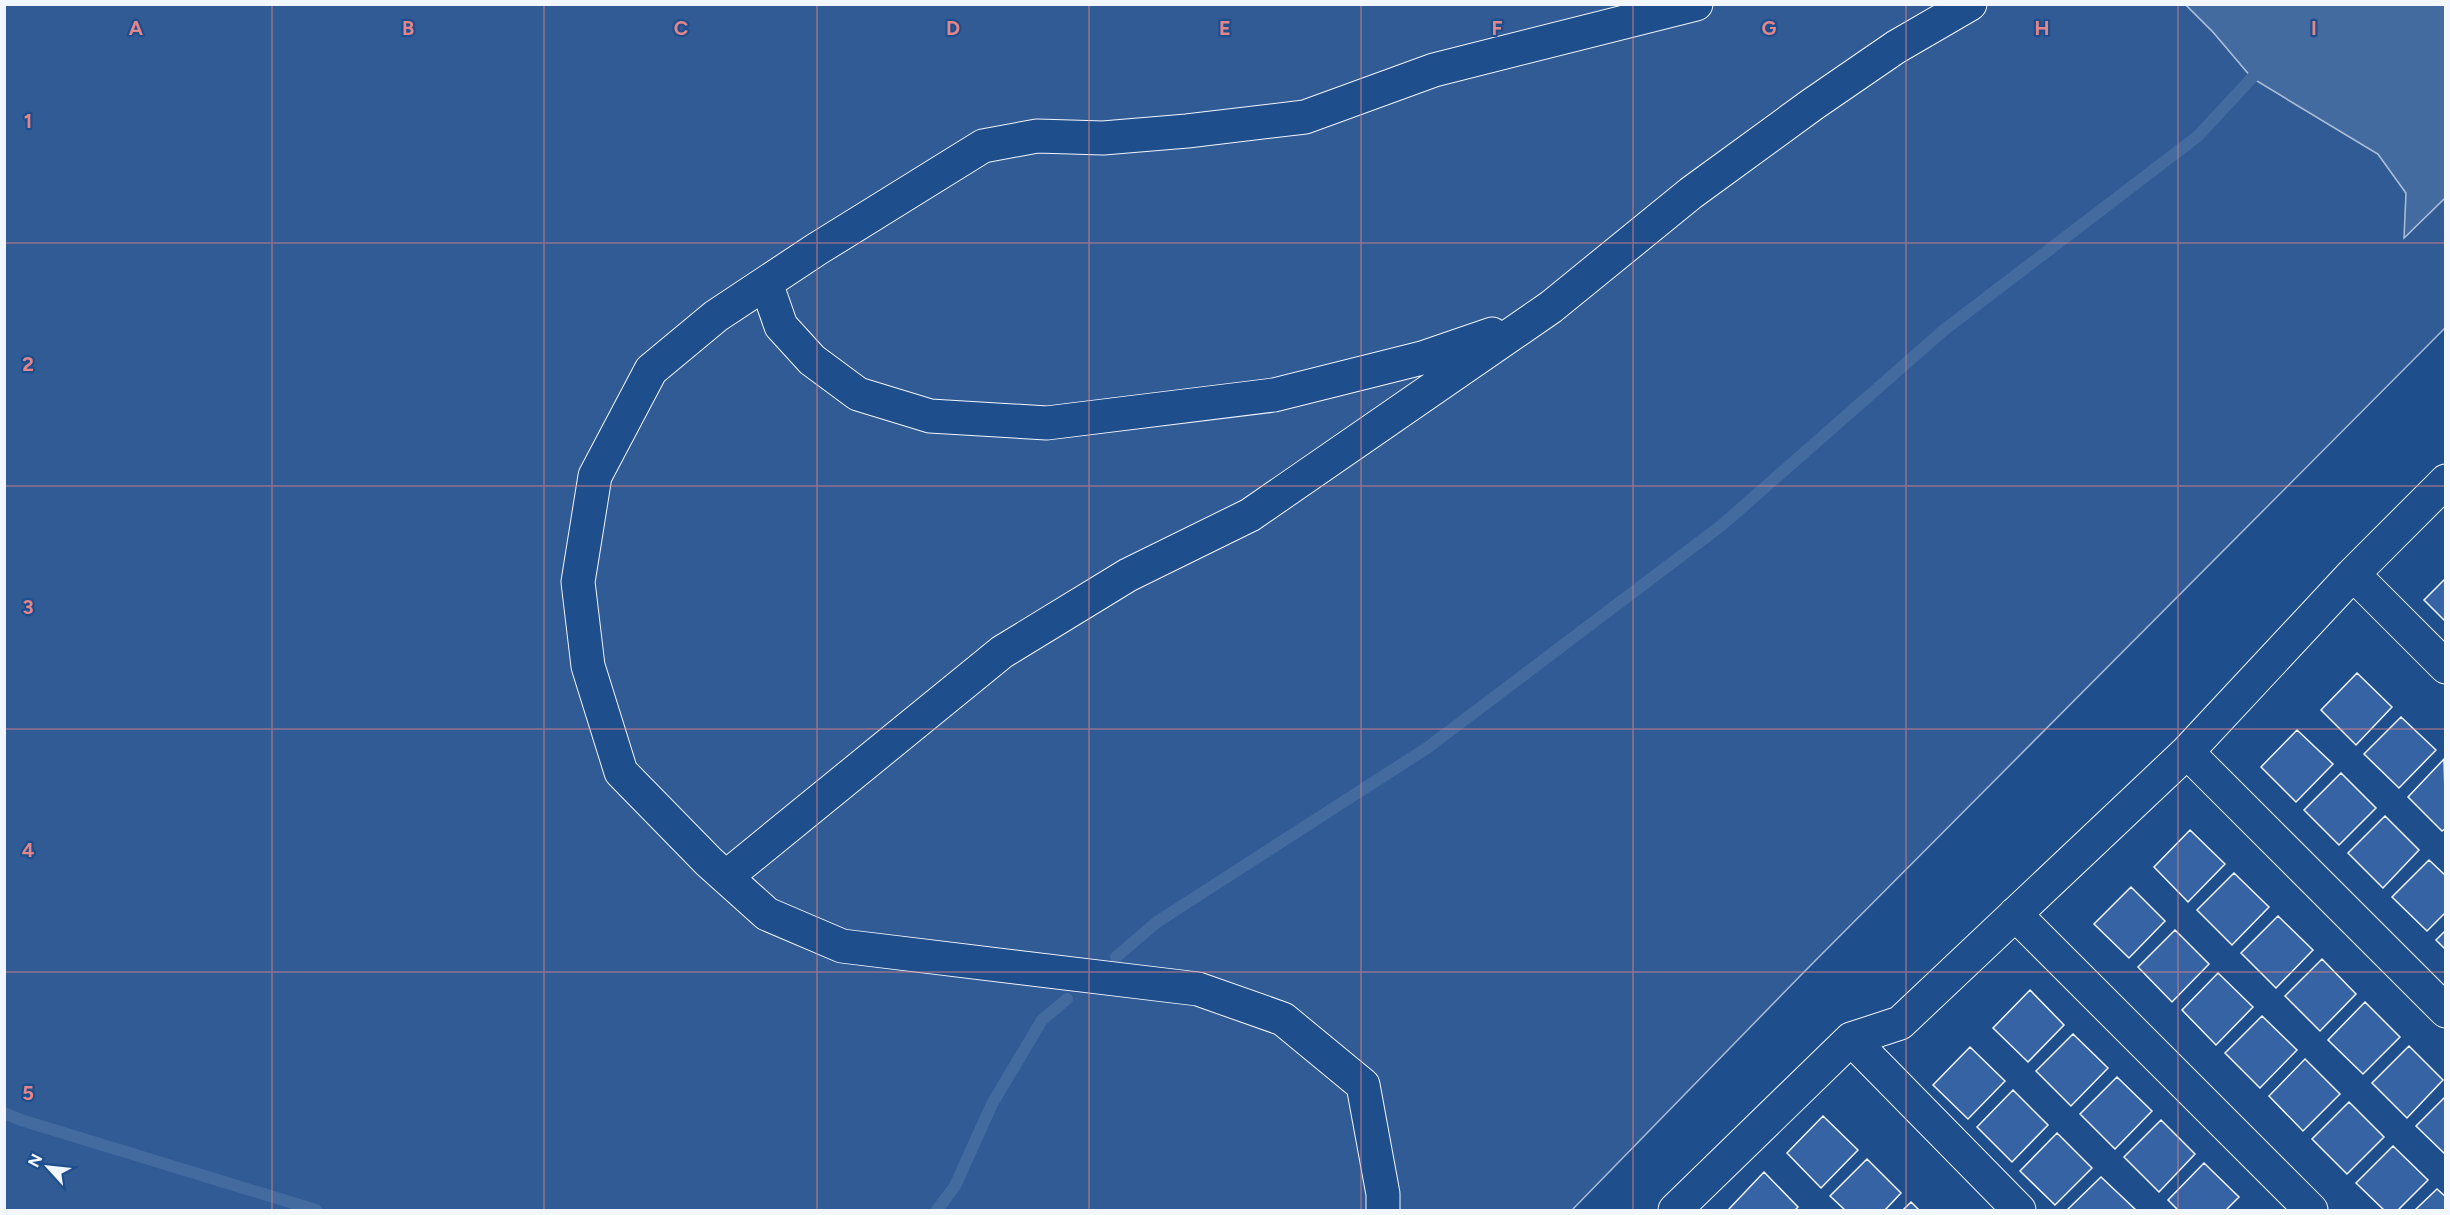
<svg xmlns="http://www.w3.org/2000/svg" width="2450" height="1215" font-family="Figtree,sans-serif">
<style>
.green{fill:#305b95;stroke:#a8bbd7;stroke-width:1.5}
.water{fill:#446ba0;stroke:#a8bbd7;stroke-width:1.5}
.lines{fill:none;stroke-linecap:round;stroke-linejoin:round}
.stream{stroke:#446ba0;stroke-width:12}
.building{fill:#3563a3;stroke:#f2f6ff;stroke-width:1.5}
.minor-casing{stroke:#f2f6ff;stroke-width:35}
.minor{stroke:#1f4e8c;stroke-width:33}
.grid{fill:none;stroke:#e38589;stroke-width:1.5;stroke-opacity:0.55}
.grid-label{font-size:20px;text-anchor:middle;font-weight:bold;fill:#e38589;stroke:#1f4e8c;stroke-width:4.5;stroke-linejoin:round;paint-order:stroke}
</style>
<rect width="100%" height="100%" fill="#1f4e8c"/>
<path class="green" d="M5,5h2181l27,27 39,46 126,76 28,39 -1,44 40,-39v130l-641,644 -232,238h-1567z"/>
<path class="water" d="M2186,5h259v193l-41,40 2,-45 -28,-39 -126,-76 -39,-46z"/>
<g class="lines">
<path class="stream" d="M1116,957l41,-35 270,-174 295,-223 222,-195 254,-194 64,-69
M4,1113l17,7 295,90
M937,1210l18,-24 37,-82 50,-84 25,-21"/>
</g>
<path class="building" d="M2446,578v44l-22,-22z
M2357,673l35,34 -36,38 -35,-35z
M2401,717l35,33 -37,38 -35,-34z
M2297,730l36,34 -37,38 -35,-35z
M2444,759l2,69 -4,3 -34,-34z
M2341,773l35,35 -37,37 -35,-35z
M2385,816l34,34 -36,38 -35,-35z
M2190,830l35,34 -37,38 -34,-35z
M2429,860l17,16v36l-19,19 -35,-34z
M2234,873l35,34 -37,38 -35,-35z
M2131,887l34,34 -36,37 -35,-34z
M2278,916l35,34 -37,38 -35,-35z
M2175,930l34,34 -37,38 -34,-35z
M2446,930v20l-10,-10z
M2322,959l34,35 -36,37 -35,-35z
M2218,973l35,34 -37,38 -34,-35z
M2030,990l34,35 -36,37 -35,-34z
M2365,1002l35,35 -37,37 -35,-34z
M2262,1016l35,34 -37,38 -35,-35z
M2073,1034l35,34 -37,38 -35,-35z
M2409,1046l34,34 -36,38 -35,-35z
M1970,1047l35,34 -37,38 -35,-34z
M2305,1059l35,35 -37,37 -34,-35z
M2117,1077l35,34 -37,38 -35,-35z
M2013,1090l35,35 -36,37 -35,-35z
M2446,1096v59l-30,-29z
M2349,1102l35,35 -37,37 -35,-35z
M1823,1116l35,34 -37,38 -34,-35z
M2161,1120l34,34 -36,38 -35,-35z
M2057,1133l35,35 -37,37 -35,-34z
M2393,1146l35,34 -30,30h-14l-28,-27z
M1867,1159l34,34 -16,17h-40l-15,-14z
M2204,1163l35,34 -13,13h-48l-10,-10z
M1764,1172l34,35 -3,3h-67z
M2101,1177l35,33h-69z
M2437,1189l9,8v13h-31z
M1911,1202l8,8h-16z"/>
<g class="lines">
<defs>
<path id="minor" d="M766,283l15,43 31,34 46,34 72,22 117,7 227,-28 148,-37 70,-24
M2353,574l93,93
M2187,752l259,259
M726,877l276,-225 126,-77 122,-60 301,-208 140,-114 122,-89 83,-57 74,-43
M2015,914l296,296
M1851,1039l168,171
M1383,1210v-16l-20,-109 -80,-66 -85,-30 -356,-43 -75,-32 -58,-52 -88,-90 -33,-106 -10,-84 17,-106 56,-106 65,-54 101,-67 166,-103 54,-10 66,2 84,-7 118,-14 129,-47 262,-66
M1675,1210l176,-171 49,-16 287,-271 166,-178 93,-93"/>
</defs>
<use href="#minor" class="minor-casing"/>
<use href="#minor" class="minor"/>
</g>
<path class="grid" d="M272,4v1206M544,4v1206M817,4v1206M1089,4v1206M1361,4v1206M1633,4v1206M1906,4v1206M2178,4v1206M4,243h2442M4,486h2442M4,729h2442M4,972h2442"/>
<g class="grid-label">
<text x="136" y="35">A</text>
<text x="408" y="35">B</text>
<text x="681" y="35">C</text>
<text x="953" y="35">D</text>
<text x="1225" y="35">E</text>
<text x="1497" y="35">F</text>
<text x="1769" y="35">G</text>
<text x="2042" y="35">H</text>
<text x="2314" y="35">I</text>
<text x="28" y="128">1</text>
<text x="28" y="371">2</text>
<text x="28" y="614">3</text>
<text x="28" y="857">4</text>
<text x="28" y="1100">5</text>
</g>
<rect width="2450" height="1215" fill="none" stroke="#f2f6ff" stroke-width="12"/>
<g transform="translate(48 1167) rotate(297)" stroke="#1f4e8c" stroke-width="4.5" paint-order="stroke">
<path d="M0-4.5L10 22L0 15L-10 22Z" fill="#f2f6ff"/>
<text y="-9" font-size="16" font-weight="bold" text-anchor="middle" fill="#f2f6ff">N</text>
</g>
</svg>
